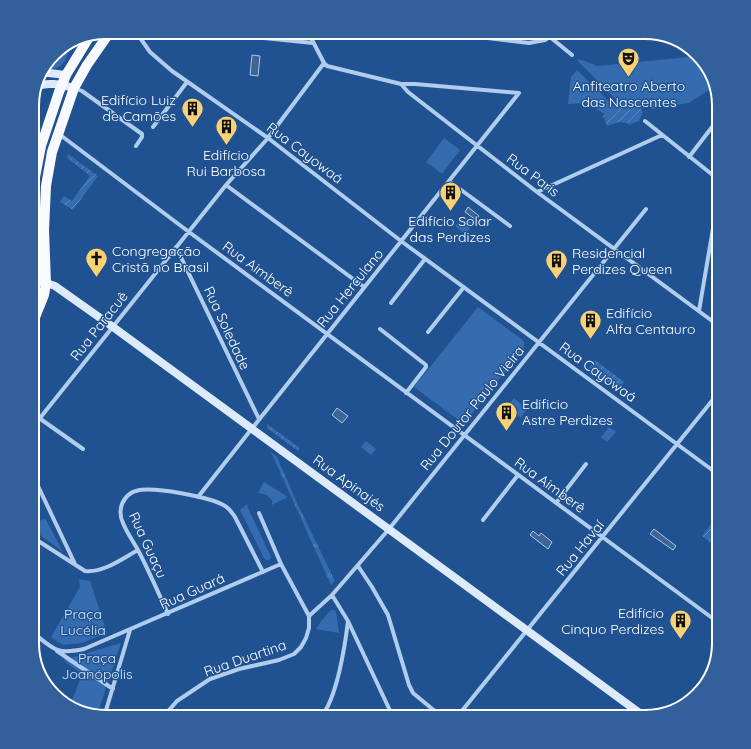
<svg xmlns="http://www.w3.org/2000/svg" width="751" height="749" font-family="Quicksand,sans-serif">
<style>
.grass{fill:url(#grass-tufts)}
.park{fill:#346caf}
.garden{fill:url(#garden-furrows)}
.water{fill:#416592;stroke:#a5c8ee}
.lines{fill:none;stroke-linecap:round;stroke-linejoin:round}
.street{stroke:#b1cded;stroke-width:4}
.secondary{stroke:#ddeafa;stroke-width:8}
.primary{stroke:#f8faff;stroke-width:10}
.labels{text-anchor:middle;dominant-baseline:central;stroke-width:3;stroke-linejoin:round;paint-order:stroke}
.poi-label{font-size:14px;fill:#fff;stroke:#205291;text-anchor:start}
.street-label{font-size:14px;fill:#fff;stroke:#205291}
.park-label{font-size:14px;fill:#d7e7f9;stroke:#205291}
.rim{fill:none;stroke:#fff;stroke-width:2}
</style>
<defs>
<pattern id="grass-tufts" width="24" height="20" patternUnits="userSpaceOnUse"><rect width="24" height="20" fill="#346caf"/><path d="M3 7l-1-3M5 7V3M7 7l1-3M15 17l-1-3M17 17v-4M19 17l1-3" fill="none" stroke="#5d89bf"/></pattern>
<pattern id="garden-furrows" width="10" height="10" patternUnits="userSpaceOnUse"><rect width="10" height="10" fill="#346caf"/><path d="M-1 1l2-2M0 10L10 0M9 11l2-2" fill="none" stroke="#5d89bf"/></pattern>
</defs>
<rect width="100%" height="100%" fill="#205291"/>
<path class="grass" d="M271,452l6,5 21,48 37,76 -4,4z"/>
<path class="park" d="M71,45c-6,16 -6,23 -24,25l-2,-4 12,-15z
M693,51l7,6 12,31 -23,15 -37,6 -7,-5 -11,14 -57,-58 2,-1 19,7 90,-9z
M577,70l53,52c-12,5 -31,-14 -43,-18 -6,-1 -14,0 -19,0l3,-27z
M444,138l16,12 -18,24 -16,-12z
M464,215l10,8 -9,11 -10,-8z
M478,307l46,34v7l-60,76 -50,-37z
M514,398l13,11 -6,9 -14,-11z
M609,427l7,5 -9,10 -6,-5z
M366,441l10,8 -5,6 -10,-8z
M264,482l24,15 -16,8v-5l-5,-5 -9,-2z
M247,504l1,4 23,49 -2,3h-3l-2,-2 -24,-48z
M45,518l18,34 -31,-23v-3z
M79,579l11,2 17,52 -25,10 -19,2 -12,-8 29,-50z
M331,610h3l2,2 3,21 -23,-4 6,-9z
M121,643l-24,72 -19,-4 -8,-5 12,-32 -19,-14z"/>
<path class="garden" d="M635,101l8,11 -4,9 -10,4 -4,-5 -18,6 -4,-10 16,-10z
M68,154l30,22 -25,34 -13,-8 4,-6 8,5 18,-25 -23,-18z
M595,360l29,22 -6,8 -29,-22z
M267,424l33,24 -2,3 -31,-23z
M719,513v20l-8,10 -9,-7z"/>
<path class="water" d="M252,55l8,1 -2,20 -8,-1z
M468,207l11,9 -3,4 -11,-8z
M337,408l11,8 -6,7 -10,-8z
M654,529l22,17 -3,4 -23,-16z
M533,531l6,5 2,-3 11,9 -4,7 -18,-14z"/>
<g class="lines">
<path class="street" d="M136,32l14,20 22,19 96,67 133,103 318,234
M237,32l16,5 60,6
M308,32l16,31 3,3 74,18 7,8 129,100 182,134
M438,32l91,11 16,-3 12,-8
M550,37l22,18
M401,84h14l104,9
M74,88l8,3 60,43v3l-6,9
M645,121l74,59
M153,127l34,-45
M59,134l130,98 530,391
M689,157l30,-39
M449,181l61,45
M226,185l138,102
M537,192l125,-57
M176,247l83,172
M391,303l34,-44
M699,311l20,-118
M380,329l46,36v2l-20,26
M428,332l36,-45
M32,413l51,36
M40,418l186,-233 42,-47 56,-75
M32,479l6,7 37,78
M198,497l48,-61 273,-343
M556,503l30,-39
M483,520l35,-45
M32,537l53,34c18,2 37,-12 53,-21
M358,566l14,21 16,28 21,70 4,8 29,24
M332,595l16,26 45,96
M168,614c-10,-22 -19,-43 -30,-64 -5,-9 -11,-17 -15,-27 -2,-4 -3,-10 -2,-15 1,-7 7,-15 15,-17 16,-5 75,6 89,15 5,3 7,7 10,11l28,55
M309,616l23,-21 57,-66 257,-320
M32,632c22,17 23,23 52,17l197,-85
M57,651l56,38
M692,699l16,-20
M104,717l26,-87
M163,717l14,-16 33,-22 29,-10 40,-9 15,-6 7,-7 5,-9 3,-10v-12l-28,-52 -22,-51
M321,717c16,-19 24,-71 27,-96
M457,717l262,-325"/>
<path class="secondary" d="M40,72l26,3
M36,87c11,-6 26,-2 38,1
M32,281l14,2 9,3 58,41 532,390"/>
<path class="primary" d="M38,259l1,18 7,6
M32,268l3,-91 6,-31 18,-54 7,-17 22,-36
M32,325l12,-30 2,-12 -2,-53 2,-44 6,-34 22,-64 13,-23 23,-33"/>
</g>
<defs>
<symbol id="theatre-pin" viewBox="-11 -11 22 30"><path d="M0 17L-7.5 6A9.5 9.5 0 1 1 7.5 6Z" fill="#fad272" stroke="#205291"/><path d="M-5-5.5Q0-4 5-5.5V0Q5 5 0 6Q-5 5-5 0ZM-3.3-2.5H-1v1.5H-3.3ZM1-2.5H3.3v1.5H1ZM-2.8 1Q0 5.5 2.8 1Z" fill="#111"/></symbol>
<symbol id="building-pin" viewBox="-11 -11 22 30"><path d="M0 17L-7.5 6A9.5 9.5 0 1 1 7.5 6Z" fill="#fad272" stroke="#205291"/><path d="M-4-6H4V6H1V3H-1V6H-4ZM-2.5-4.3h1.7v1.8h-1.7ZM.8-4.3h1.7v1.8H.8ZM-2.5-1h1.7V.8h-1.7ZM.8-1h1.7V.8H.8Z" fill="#111"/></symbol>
<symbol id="church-pin" viewBox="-11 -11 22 30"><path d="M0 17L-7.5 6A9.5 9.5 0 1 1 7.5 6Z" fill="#fad272" stroke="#205291"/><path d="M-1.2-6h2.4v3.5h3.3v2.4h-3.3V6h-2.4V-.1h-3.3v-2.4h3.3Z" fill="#111"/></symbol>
</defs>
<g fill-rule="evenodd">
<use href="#theatre-pin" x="616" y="46" width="25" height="34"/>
<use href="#building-pin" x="180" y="96" width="25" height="34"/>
<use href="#building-pin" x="214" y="114" width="25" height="34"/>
<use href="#building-pin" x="438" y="180" width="25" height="34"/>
<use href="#church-pin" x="84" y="246" width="25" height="34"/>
<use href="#building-pin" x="544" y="248" width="25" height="34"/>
<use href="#building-pin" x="578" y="308" width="25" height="34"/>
<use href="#building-pin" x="494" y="400" width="25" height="34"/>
<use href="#building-pin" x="668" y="608" width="25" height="34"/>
</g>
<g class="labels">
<g class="poi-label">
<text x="629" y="86" text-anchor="middle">Anfiteatro Aberto<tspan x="629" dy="16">das Nascentes</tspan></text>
<text x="176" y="100" text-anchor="end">Edifício Luiz<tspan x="176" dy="16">de Camões</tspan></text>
<text x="226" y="155" text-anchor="middle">Edifício<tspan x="226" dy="16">Rui Barbosa</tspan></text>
<text x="450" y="221" text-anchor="middle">Edifício Solar<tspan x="450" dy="16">das Perdizes</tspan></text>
<text x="112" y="251">Congregação<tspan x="112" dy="16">Cristã no Brasil</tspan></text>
<text x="572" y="253">Residencial<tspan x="572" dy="16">Perdizes Queen</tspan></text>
<text x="606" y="313">Edifício<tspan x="606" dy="16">Alfa Centauro</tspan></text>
<text x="522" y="404">Edificio<tspan x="522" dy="16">Astre Perdizes</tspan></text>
<text x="664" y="613" text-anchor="end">Edifício<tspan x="664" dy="16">Cinquo Perdizes</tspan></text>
</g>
<g class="street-label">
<text transform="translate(305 153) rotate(37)">Rua Cayowaá</text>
<text transform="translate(533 175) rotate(37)">Rua Paris</text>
<text transform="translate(258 269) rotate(36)">Rua Aimberê</text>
<text transform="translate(350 288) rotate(-51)">Rua Herculano</text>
<text transform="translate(99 326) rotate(-52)">Rua Paracuê</text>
<text transform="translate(227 328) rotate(65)">Rua Soledade</text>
<text transform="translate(598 372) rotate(36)">Rua Cayowaá</text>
<text transform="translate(472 408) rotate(-51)">Rua Doutor Paulo Vieira</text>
<text transform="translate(349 483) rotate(36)">Rua Apinajés</text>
<text transform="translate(550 485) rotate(36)">Rua Aimberê</text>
<text transform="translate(148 545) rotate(65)">Rua Guaçu</text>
<text transform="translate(580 548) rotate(-51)">Rua Havaí</text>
<text transform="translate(192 591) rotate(-24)">Rua Guará</text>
<text transform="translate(245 658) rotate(-19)">Rua Duartina</text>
</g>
<g class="park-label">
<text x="83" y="614">Praça<tspan x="83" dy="16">Lucélia</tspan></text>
<text x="97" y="658">Praça<tspan x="97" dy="16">Joanópolis</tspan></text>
</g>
</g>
<path d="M0 0H751V749H0ZM106 39H645A67 67 0 0 1 712 106V643A67 67 0 0 1 645 710H106A67 67 0 0 1 39 643V106A67 67 0 0 1 106 39Z" fill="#32609a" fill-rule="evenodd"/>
<path class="rim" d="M106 39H645A67 67 0 0 1 712 106V643A67 67 0 0 1 645 710H106A67 67 0 0 1 39 643V106A67 67 0 0 1 106 39Z"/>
</svg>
